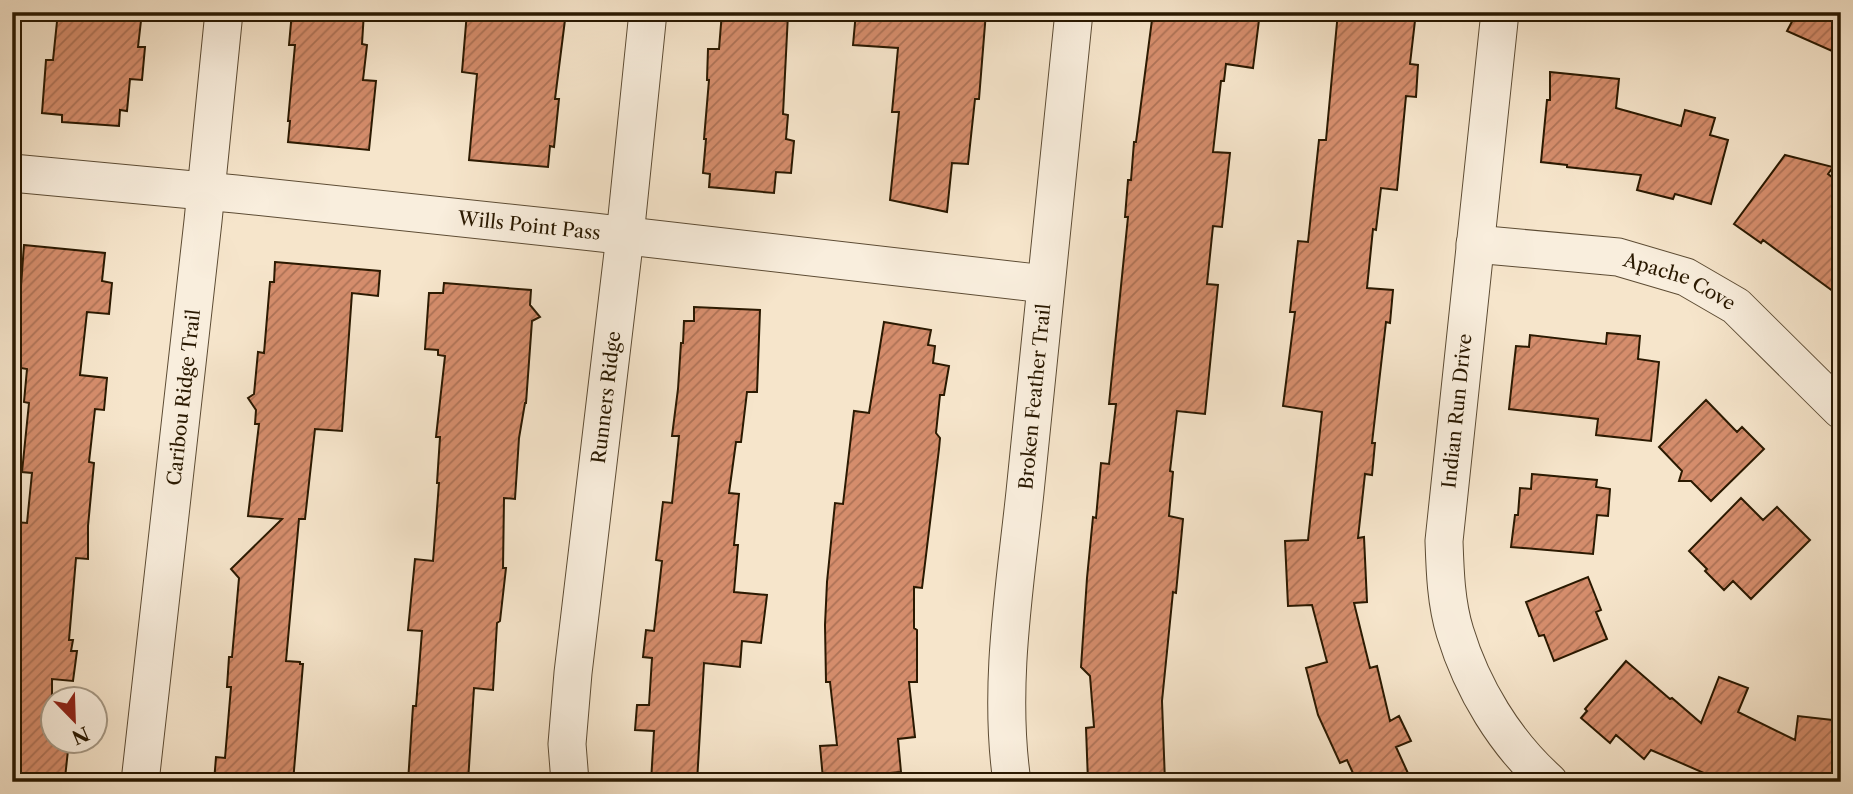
<svg xmlns="http://www.w3.org/2000/svg" width="1853" height="794" font-family="'Libre Caslon Text',serif">
<style>
.building{fill:url(#building-hatch);stroke:#2a1901;stroke-width:2}
.lines{fill:none;stroke-linecap:round;stroke-linejoin:round}
.street-casing{stroke:#5d4c34;stroke-width:39}
.street{stroke:#f9eedd;stroke-width:37}
.labels{text-anchor:middle;dominant-baseline:central;stroke-width:6;stroke-linejoin:round;paint-order:stroke}
.street-label{font-size:19px;fill:#2a1901;stroke:#f9eedd}
</style>
<defs>
<pattern id="building-hatch" width="6" height="6" patternUnits="userSpaceOnUse" patternTransform="scale(1.75)"><rect width="6" height="6" fill="#d58d6c"/><path d="M-1 1l2-2M0 6l6-6M5 7l2-2" fill="none" stroke="#ad7256"/></pattern>
</defs>
<rect width="100%" height="100%" fill="#f6e5cb"/>
<filter id="stains"><feTurbulence type="fractalNoise" baseFrequency=".00286" numOctaves="4"/><feColorMatrix values="0 0 0 0 .2 0 0 0 0 .09 0 0 0 0 .02 0 0 0 .5 -.17"/></filter>
<radialGradient id="worn" r=".72"><stop offset=".6" stop-color="#630" stop-opacity="0"/><stop offset="1" stop-color="#630" stop-opacity=".3"/></radialGradient>
<path class="building" d="M58,12h84l-4,35h7l-3,33 -12,-1 -3,32 -7,-1 -1,16 -57,-4v-7l-20,-2 4,-53h7z
M292,12h72l-2,32 5,1 -4,35 13,1 -7,69 -81,-8 2,-21h-2l7,-76h-6z
M467,12h99l-11,87h4l-5,48 -4,-1 -2,21 -79,-7 8,-86 -15,-2z
M722,12h49l17,2 -5,100 5,1 -2,24 8,2 -3,32 -15,-1 -2,21 -65,-6 1,-13 -7,-1 3,-34h-2l5,-59h-2l1,-31h11z
M856,12h130l-7,87h-4l-7,65 -16,-1 -5,49 -57,-12 9,-88h-7l6,-64 -45,-3z
M1153,12h107l-7,56 -27,-4 -2,17h-3l-8,71 17,1 -8,74 -9,-1 -6,58 11,1 -13,129 -28,-3 -7,60 3,1 -4,44 14,3 -7,74 -3,-1 -11,109 3,81h-77l-2,-54 8,-1 -4,-51 -9,-9 6,-89 6,-61 3,1 5,-55 8,1 7,-60h-7l19,-187h-3l3,-37h3l3,-38h2z
M1338,12h78l-6,52 8,1 -2,32 -10,-1 -9,94 -16,-2 -5,42 -3,-1 -6,59 26,2 -3,33 -4,-1 -14,121h3l-3,32 -7,-1 -7,64 6,-1 3,65 -13,1 16,65 7,-2 13,55 9,-5 12,25 -15,6 16,35h-55l-10,-22 -7,3 -22,-48 -12,-47 21,-6 -15,-57 -24,1 -3,-65 23,-1 14,-128 -39,-6 12,-94h-5l8,-71 10,1 11,-102h7z
M1797,12h44v43l-54,-24z
M1550,72l69,7 -3,29 65,18 4,-16 30,8 -5,17 18,5 -17,64 -36,-10 -2,5 -36,-9 4,-15 -74,-8v-2l-26,-3 6,-62h3z
M1785,155l48,12 -5,7 13,10v113l-78,-57 -2,3 -27,-19z
M24,245l81,8 -3,28 10,2 -3,31 -22,-2 -7,63 27,3 -3,32 -9,-1 -6,53 5,1 -6,63v33l-12,-1 -7,82h4l-2,11h6l-4,30 -21,-2v62h17l-4,37 -53,-5v-247h4v-4l11,1 5,-50 -10,-1 7,-69 -5,-1 3,-33 -12,-2z
M275,262l105,9 -2,25 -26,-3 -10,138 -27,-2 -10,90h-6l-13,142 14,1v2h3l-10,118h-79l2,-25 9,1 6,-71h-4l2,-30h3l7,-79 -8,-9 51,-50 -34,-3 11,-92h-4l1,-14 -8,-12 6,-4 4,-42 6,1 6,-71h4z
M444,283l87,7 -1,15 10,12 -8,4 -6,82h-1l-6,35 -4,61 -11,-1 -1,70h3l-6,53 -3,2 -4,67 -19,-2 -6,94h-60l5,-76h3l6,-75 -14,-1 7,-71 18,2 6,-78h-2l3,-46h-4l9,-81 -7,-1v-5l-13,-1 4,-56h14z
M694,307l66,3 -3,82h-10l-6,50h-5l-7,51 10,1 -5,51h4l-4,47 33,3 -6,48 -19,-2 -2,26 -36,-4 -7,119h-46l3,-51 -19,-1 2,-25h12l3,-47 -9,-1 3,-27 8,1 8,-70 -6,-1 7,-58 9,1 7,-67h-7l6,-47 3,-46h2l1,-22h10z
M884,322l47,8 -3,15 7,1 -2,17 16,3 -5,29h-4l-4,38 4,5 -1,11 -17,139 -8,-1v41l3,2v52h-8l6,55 -17,2 3,33 -78,7 -3,-33 17,-1 -7,-63h-4l-1,-57 2,-43 8,-79 8,1 11,-93 15,2z
M1607,333l33,3 -2,23 21,3 -8,79 -55,-6 2,-16 -89,-10 7,-63 13,1 1,-12 76,9z
M1706,400l31,32 5,-5 22,22 -53,52 -20,-20h-12l3,-10 -23,-24z
M1532,474l65,6 -1,7 14,2 -2,27 -11,-1 -4,39 -82,-7 4,-32h3l2,-27 11,1z
M1741,498l22,22 14,-13 33,33 -59,59 -18,-18 -9,9 -19,-19 2,-2 -18,-18z
M1588,577l13,33 -5,2 11,27 -53,22 -10,-26 -5,1 -13,-34z
M1626,661l44,38 2,-1 29,25 18,-46 29,11 -10,24 57,28 3,-24 43,5v61h-131l1,-6 -60,-26 -7,9 -28,-24 -6,8 -29,-25 6,-7 -2,-2z"/>
<g class="lines">
<defs>
<g id="street">
<path d="M1500,12l-56,529c1,30 2,62 11,91 17,56 50,111 94,150"/>
<path id="s1" d="M12,173l224,21 357,38 452,52"/>
<path id="s2" d="M1475,244l143,13 68,20 50,29 105,104"/>
<path id="s3" d="M140,782l63,-561 21,-209"/>
<path id="s4" d="M570,782l-3,-38 6,-71 52,-437 23,-224"/>
<path id="s5" d="M1012,782c-14,-96 3,-195 13,-290 15,-160 32,-320 49,-480"/>
</g>
</defs>
<use href="#street" class="street-casing"/>
<use href="#street" class="street"/>
</g>
<g class="labels">
<g class="street-label">
<text stroke="none"><textPath href="#s1" startOffset="520">Wills Point Pass</textPath></text>
<text stroke="none"><textPath href="#s2" startOffset="210">Apache Cove</textPath></text>
<text stroke="none"><textPath href="#s3" startOffset="387">Caribou Ridge Trail</textPath></text>
<text stroke="none"><textPath href="#s4" startOffset="387">Runners Ridge</textPath></text>
<text stroke="none"><textPath href="#s5" startOffset="387">Broken Feather Trail</textPath></text>
<text transform="translate(1457 411) rotate(-84)">Indian Run Drive</text>
</g>
</g>
<rect width="1853" height="794" fill="none" stroke="#f6e5cb" stroke-width="42"/>
<rect x="14" y="14" width="1825" height="766" fill="none" stroke="#2a1901" stroke-width="3.5"/>
<rect x="21" y="21" width="1811" height="752" fill="none" stroke="#2a1901" stroke-width="2"/>
<g transform="translate(74 720) rotate(157)"><circle r="33" fill="#f9eedd" stroke="#a69985" stroke-width="2"/>
<path d="M0-5L12 26L0 18L-12 26Z" fill="#8f2418"/>
<text y="-10" font-size="19" font-weight="bold" text-anchor="middle" fill="#2a1901">N</text>
</g>
<rect width="100%" height="100%" filter="url(#stains)"/>
<rect width="100%" height="100%" fill="url(#worn)"/>
</svg>
